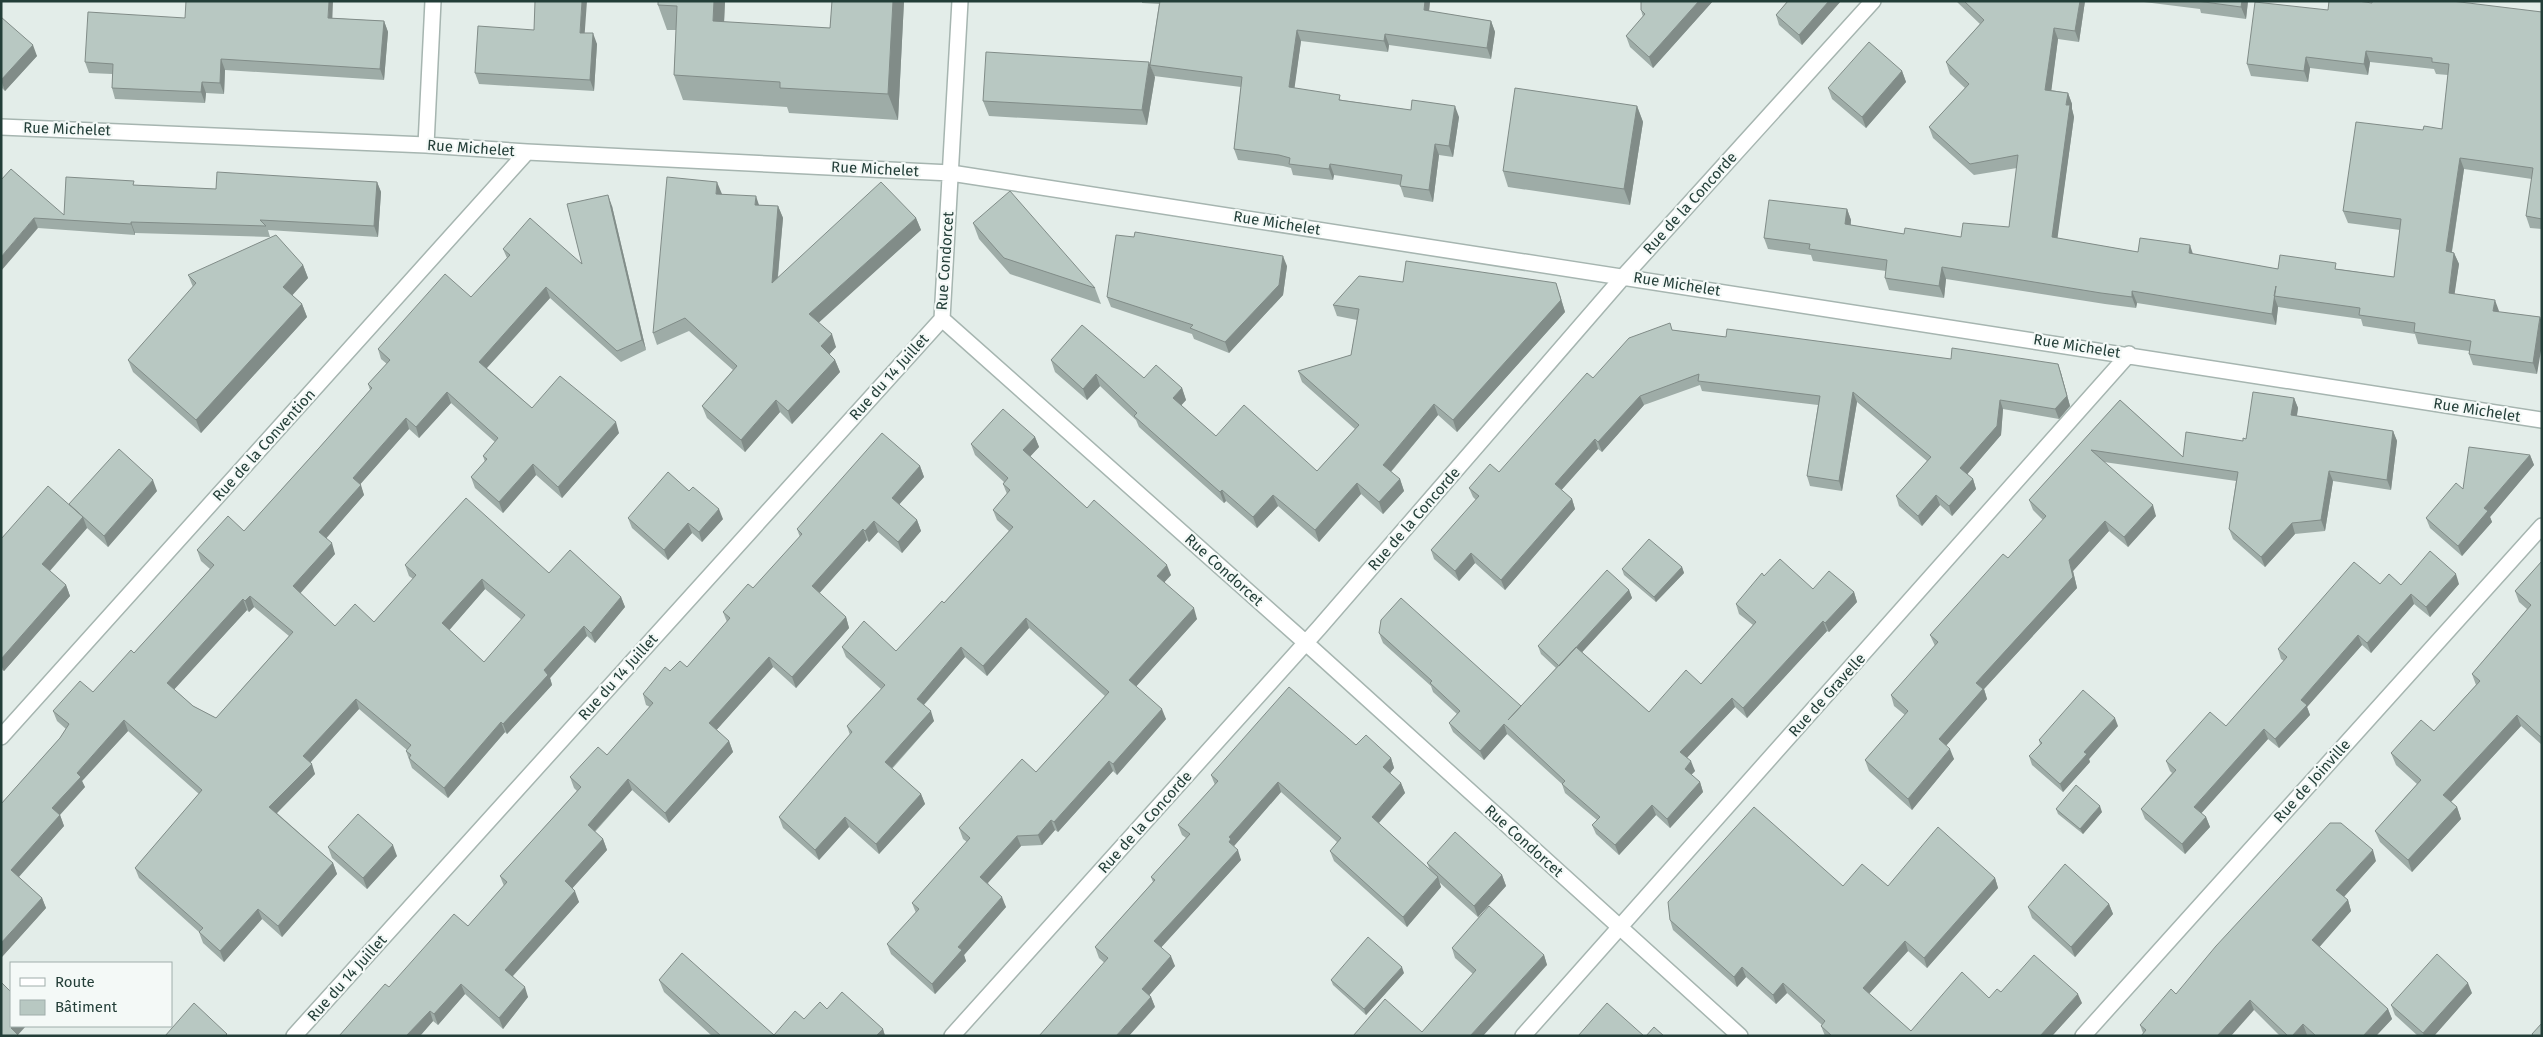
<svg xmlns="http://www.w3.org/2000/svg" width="2543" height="1037" font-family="'Fira Sans',sans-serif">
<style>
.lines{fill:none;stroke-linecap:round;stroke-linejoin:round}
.street-casing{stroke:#a6b5b0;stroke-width:18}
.street{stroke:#fff;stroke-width:15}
.wall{fill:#9eaca7;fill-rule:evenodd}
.shaded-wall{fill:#818c88}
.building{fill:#b8c8c2;stroke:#818c88;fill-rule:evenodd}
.labels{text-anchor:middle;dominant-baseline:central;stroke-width:4.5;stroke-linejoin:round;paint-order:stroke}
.street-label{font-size:15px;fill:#233e38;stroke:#f4f9f7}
</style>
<rect width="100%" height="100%" fill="#e3ede9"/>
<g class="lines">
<defs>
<path id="street" d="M960,1l-18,318 364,324 434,393
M1,127l425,18 101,7 424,21 1591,247
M426,145l7,-144
M1,737l526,-585
M294,1036l648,-717
M952,1036l367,-408 305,-352 249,-275
M1523,1036l606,-682
M2083,1036l459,-510"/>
</defs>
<use href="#street" class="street-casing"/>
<use href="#street" class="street"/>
</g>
<path class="wall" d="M725,1l-1,21 106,6 2,-27h72l-6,119 -109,-7 -2,-6 -104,-7 -9,-25 2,-45h-9l-9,-25z
M1142,1h288l-1,10 62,10 4,11 -4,27 -102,-14 -1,7 -87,-11 -7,47 48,12 117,17 -6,40 -14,-2 -6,47 -29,-5 -4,-12 -66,-10 -1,5 -40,-5 -2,-7 -8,-2 -45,-6 -4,-11 7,-62 -87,-11 -4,-11 9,-61 -17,-1z
M1641,1h72l-60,67 -23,-21 -4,-11 17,-19 -2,-7z
M1788,1h53l-39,44 -23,-20 -3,-10z
M1956,1h129l-6,41 -21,-3 -7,51 17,3 4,11v5l2,8 -17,121 81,14 55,2 85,15h60l56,8 6,-47 -52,-7 -5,-12 80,-81 19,-1 6,-54 -12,-1 -2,-5 -64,-7 -2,13 -58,-7 -2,14 -57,-6 -4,-12 81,-54 44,-7 170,9v217l-12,-1 -4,-12 6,-37 -68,-10 -12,83 2,1 5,11 -5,30 45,18 41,5 -3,57 -64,-9 -4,-11v-3l-51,-7 -3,-10 -52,-8 -2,-7 -83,-12 -2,18 -139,-22 -1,5 -31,-4 -159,-25 -2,19 -55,-8 -4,-12 1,-7 -73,-10 -2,-6 -43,-6 -4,-11 83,-29 4,11v5l53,9 57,3 48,-10 8,-59 -43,7 -41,-37 -4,-11 36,-39 -15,-14 -4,-12 34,-38z
M2143,1h105l-2,18 -45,-6 -1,-4 -56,-7z
M1,17l36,39 -32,35 -4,-4z
M185,18h147l52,3 4,11 -4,48 -159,-10 -1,24 -18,-1 -1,10 -90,-4 -3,-11v-14l-23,-1 -4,-11z
M585,33l12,11 -3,47 -115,-7 -4,-11z
M1902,71l4,11 -40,46 -34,-29 -4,-11z
M1155,77l-8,48 -158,-9 -6,-15z
M1637,106l6,16 -13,83 -122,-18 -5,-16z
M1,180l63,35 71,-30 81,4 161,-7 4,10 -3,45 -110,-7 2,7 -135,-4v2l-97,-7z
M722,194l37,11 19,1 5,12 -5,59 138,-59 5,12 -103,92 18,25 -7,7 6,6 5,12 -48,52 -12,-12 -35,40 -38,-34 -5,-12 31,-36 -44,-39 -32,14 -4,-12z
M612,206l34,144 -25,12 -71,-64 -63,70 45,40 87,25 -57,65 -26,-23 -33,38 -28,-25 -4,-11 14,-15 -2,-6 12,-14 -44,-39 -32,35 -10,-9 -49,55 4,11 -38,43 9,16 -35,39 35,33 39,-4 39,-43 -4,-3 -4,-11 144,8 72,24 4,10 -30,36 -8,-7 -37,42 2,7 -45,49 -2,-2 -57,66 -36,-30 -6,-17 1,-1 -48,-41 -49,54 5,11 -38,39 56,50 4,11 -55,63 -20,-18 -38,43 -21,-19 -4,-11 -60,-54 -4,-10 64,-74 -71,-63 -46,50 3,6 -25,28 4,11 -45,51 23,21 4,10 -45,50v-154l59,-66 6,-9 -9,-8 -4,-10 40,-19 41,-39 76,-84 -9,-8 -4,-11 47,-19 75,-83 51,-58 -2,-6 19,-20 -6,-5 -3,-10 93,-52 36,-39 -4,-9 79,15zM485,589l37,31 -38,42 -35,-32zM254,607l35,29 -73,82 -23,-12 -19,-17 73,-79 2,2z
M973,223l122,65 6,16 -91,-30 -31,-35z
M303,265l5,13 -16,17 10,9 5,13 -106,116 -68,-61 -5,-12 65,-73 -5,-12z
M1287,266l-4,29 -54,58 -35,-14 -2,-5 -81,-27 -4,-10z
M1403,282l157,13 5,17 -108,120 -19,-17 -47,57 9,7 4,12 -21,23 -22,-20 -42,48 -41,-36 -21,22 -31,-27 -2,2 -85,-76 -3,-7 -36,-34 -13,14 -32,-28 -4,-12 93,18 38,10 4,12 -5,5 35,31 101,35 38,-42 -53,-47 -4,-11 53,-16 6,-35 -20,-4 -4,-11z
M1672,330l54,7 225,22 107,5 3,9 9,33 -11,13 -56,-10 -2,26 -34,39 6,5 3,10 -24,27 -12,-11 -18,21 -23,-20 -3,-10 31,-35 -70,-59 -15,89 -32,-5 -3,-10 11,-71 -116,-14 -2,-6 -56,20 -42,47 -4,-3 -37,41 11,9 3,10 -70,81 -30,-27 -16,18 -25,-22 -3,-9 45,-50 -3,-3 -4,-9 30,-16 94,-94z
M2294,398l4,10 -1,8 96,15 4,10 -6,49 -58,-9 -8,50 -30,3 -30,33 -32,-28 -4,-10 7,-48 -132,-19 52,54 -28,31 -19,-16 -36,40 4,17 -93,101 3,10 -41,47 8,13 -42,51 -43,-39 -4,-11 40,-45 -11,-9 -3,-11 44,-49 -5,-11 78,-77 35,-38 -10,-10 -4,-10 91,-100 63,57 60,-16 3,-2z
M1035,437l4,10 -9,9 57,52 84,67 -7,7 33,37 -61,67 30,33 -49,56 -4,-4 -55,61 -3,-2 -13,15 -21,1 -33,37 18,24 -42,48 2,6 -31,33 -44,-40 -4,-10 29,-31 -4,-10 55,-61 -4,-3 -4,-11 77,-56 69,-76 -76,-68 -42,48 -22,-19 -41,48 10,16 -42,48 29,25 4,10 -46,50 -30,-27 -30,33 -36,-32 -4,-11 71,-82 -3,-9 34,-37 -35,-32 -4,-10 54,4 48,-48 65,-72 -12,-11 -4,-10 14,-16 -4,-10 1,-2 -29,-27 -4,-11z
M2530,455l4,10 -44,52 2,5 -30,34 -32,-28 -4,-10 37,-29z
M920,466l4,11 -25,27 18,16 4,11 -19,22 -24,-21 -9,10 -2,-2 -48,53 27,24 3,11 -53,60 -23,-21 -57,63 13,11 4,11 -64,71 -37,-33 -37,42 8,7 4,11 -35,38 7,14 -66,74 15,21 -25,32 -38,-35 -27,31 -5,-4 -13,15h-81l50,-49 79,-61 36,-40 -4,-10 77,-85 -3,-3 -4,-11 37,-22 43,-48 -4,-2 -3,-11 27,-23 17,-4 40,-45 -4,-10 30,-24 47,-51 -3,-8z
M157,491l-49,56 -21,-19 -37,43 16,14 4,11 -66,75 -3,-2v-130l68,-34z
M628,518l95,1 -21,23 -10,-9 -24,27 -36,-32z
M2542,561v184l-21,-19 -70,76 6,5 4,12 -49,53 -32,-30 -5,-11 42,-47 -21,-19 -5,-12 43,-22 42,-46 -4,-11 55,-65 -8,-7 -4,-11z
M1682,567l2,6 -28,29 -32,-27 -2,-6z
M1764,576l49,13 41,3 3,10 -28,30 -2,-1 -80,87 -12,-11 -48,50 8,14 -4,4 9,7 3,10 -33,36 -14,-13 -37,40 -23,-21 -4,-9 5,-5 -32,-27 -3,-9 -55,-50 -23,26 -31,-28 -4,-9 8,-9 -24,-22 -2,-6 -48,-43 -4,-10 142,73 35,-38 -15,-14 -3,-8 91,-56 3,8 -50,54 67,60 52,-28 52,-59 -14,-11 -3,-10z
M2380,584l21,1 58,-1 -29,33 -16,-13 -43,49 -9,-8 -55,62 3,8 -31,33 -11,-9 -67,74 5,4 4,10 -25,27 -40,-35 -4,-10 31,-36 -2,-2 -4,-10 60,-35 58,-65 -3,-2 -3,-10z
M2118,726l-29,33 1,3 -27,30 -31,-27 -3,-9 11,-12 -1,-4z
M1356,745l35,13 3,10 -4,5 11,10 4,10 -26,30 51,47 -3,-7 75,12 4,11 -28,31 -39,-35 2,5 -34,40 -73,-66 -4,-10 7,-9 -56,-50 -47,54 7,14 -80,87 14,19 -26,29 2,2 4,10 -56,-49 -4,-11 58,-65 -2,-5 35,-39 -4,-3 -4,-10 37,-40 -4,-10z
M2056,809l46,3 -19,22 -25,-20z
M328,847l69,9 -30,33 -35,-31z
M2376,861l-32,36 4,3 3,11 -32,36 69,62 4,10 -16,17h-68l-1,-1 -1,1h-26l-26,-26 -111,23 -3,-8 36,-31z
M1995,878l3,10 -71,80 -19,-17 -39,43 42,37 78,-33 12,-6 81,11 -30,33h-227l-4,-10 1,-1 -35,-32 -11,11 -30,-27 -9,10 -64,-57 -3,-10 173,-34h45z
M2109,904l4,10 -38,43 -43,-39 -4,-11z
M1452,948l92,7 3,10 -125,67 51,-58 -18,-16z
M1404,973l-38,42 -33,-30 -2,-5z
M659,980l115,55 30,-16 23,-10 56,20 2,7h-173l-48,-44z
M2472,993l-38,43h-16l-23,-21 -4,-10z"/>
<path class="shaded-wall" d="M329,1h4l-1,27 -4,-10z
M582,1h5l-3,42 -4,-10z
M714,1h11l-2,45 -10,-25z
M893,1h11l-6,119 -10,-26z
M1425,1h5l-2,20 -4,-11z
M1699,1h14l-60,67 -4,-11z
M1829,1h12l-39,44 -3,-10z
M2080,1h5l-6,41 -4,-11z
M2242,1h6l-2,18 -5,-12z
M384,21l4,11 -4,48 -4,-11z
M1491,21l4,11 -4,27 -4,-11z
M2054,28l4,11 -8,62 -5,-11z
M1297,30l4,11 -8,58 -4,-12z
M593,33l4,11 -3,47 -4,-11z
M1385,34l4,11 -1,7 -4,-11z
M33,45l4,11 -32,35 -4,-11z
M2366,51l4,11 -2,13 -4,-11z
M2306,57l4,11 -2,14 -4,-11z
M221,59l4,11 -1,24 -4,-11z
M1149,62l6,15 -8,48 -5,-15z
M1902,71l4,11 -40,46 -4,-11z
M202,82l4,11 -1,10 -4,-11z
M2068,93l4,11v5l2,8 -18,132 -4,-12z
M1455,106l4,11 -6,40 -4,-11z
M1637,106l6,16 -13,83 -6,-16z
M1435,144l4,11 -6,47 -4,-12z
M2460,158l4,11 -14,94 -4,-12z
M1330,164l4,11 -1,5 -4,-11z
M377,182l4,10 -3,45 -4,-11z
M717,182l5,12 -1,12 -5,-12z
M608,195l4,11 34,144 -4,-10z
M756,196l4,12 -5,-3z
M778,206l5,12 -7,77 -4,-12z
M1847,209l4,11 -2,16 -4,-12z
M34,218l4,10 -37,43v-14z
M916,218l5,12 -107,97 -5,-13z
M131,222l4,11v2l-4,-11z
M2190,245l4,12 -5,-4z
M2454,253l5,11 -6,41 -4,-12z
M1283,256l4,10 -4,29 -54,58 -4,-11z
M303,265l5,13 -20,22 -5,-13z
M1942,267l4,12 -2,19 -5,-12z
M1556,283l9,29 -108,120 -4,-12z
M546,287l4,11 -67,74 -4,-10z
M2132,291l5,12 -1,5 -4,-11z
M2274,296l4,11 -2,18 -4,-11z
M2495,300l4,11 -1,11 -5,-11z
M302,304l5,13 -106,116 -5,-13z
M2540,317l2,5v23l-5,29 -4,-11z
M832,334l4,13 -11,12 -4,-13z
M835,360l5,12 -48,52 -4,-13z
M2058,364l3,9 9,33 -11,13 -4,-10z
M1096,374l4,12 -13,14 -4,-11z
M1182,388l4,12 -8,9 -5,-11z
M447,392l4,11 -32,35 -3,-11z
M1853,392l4,10 -15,89 -3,-10z
M1640,396l4,9 -42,47 -4,-10z
M2294,398l4,10 -3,18 -4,-11z
M776,400l4,12 -35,40 -4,-12z
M2000,400l3,9 -2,26 -37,43 -4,-10z
M1434,404l4,11 -51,61 -4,-11z
M406,418l3,11 -52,59 -4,-10z
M616,422l3,11 -57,65 -4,-11z
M2393,431l4,10 -6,49 -4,-10z
M1035,437l4,10 -12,13 -4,-10z
M1595,439l3,10 -40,45 -3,-10z
M2530,455l4,10 -44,52 2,5 -30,34 -4,-10 26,-38z
M533,464l3,11 -33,38 -4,-11z
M920,466l4,11 -28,31 -4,-10z
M2329,471l4,10 -8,50 -4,-11z
M1400,479l4,12 -21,23 -4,-12z
M1973,479l3,10 -24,27 -3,-10z
M153,480l4,11 -49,56 -4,-11z
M1357,483l4,11 -42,48 -4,-12z
M361,485l3,10 -41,47 -4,-10z
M1222,490l4,11 -2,2 -4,-11z
M1273,495l5,11 -21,22 -4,-11z
M1936,495l4,10 -18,21 -4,-10z
M1572,499l3,10 -70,81 -4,-10z
M2153,505l3,11 -28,31 -4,-10z
M719,509l4,10 -21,23 -3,-10z
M83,517l4,11 -41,47 -4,-11z
M917,520l4,11 -19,22 -4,-11z
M874,521l4,11 -9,10 -4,-11z
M2105,521l4,10 -36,40 4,17 -93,101 3,10 -44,50 -4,-10 37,-56 93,-123z
M688,523l4,10 -24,27 -4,-10z
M2292,523l3,11 -30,33 -4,-10z
M863,529l4,11 -51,57 -4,-11z
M332,543l3,11 -38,43 -4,-11z
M1471,553l4,10 -16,18 -4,-10z
M1167,565l4,10 -10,11 -4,-10z
M1682,567l2,6 -28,29 -2,-5z
M2456,574l3,10 -29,33 -4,-10z
M482,579l3,10 -39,45 -4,-11z
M66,585l4,11 -66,75 -3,-6v-6z
M1629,590l3,8 -70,76 -3,-8z
M1854,592l3,10 -28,30 -4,-9z
M2411,594l3,10 -43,49 -4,-10z
M250,596l4,11 -5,5 -4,-11z
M621,597l4,10 -30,36 -4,-10z
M243,599l4,11 -76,83 -4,-10z
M1194,608l3,11 -64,71 -4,-10z
M846,617l3,11 -53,60 -4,-11z
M1026,618l3,10 -42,48 -4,-10z
M1823,621l4,10 -80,87 -4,-10z
M584,626l3,10 -37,42 2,7 -45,49 -4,-10 41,-54z
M2358,635l4,10 -55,62 3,8 -31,33 -4,-9 26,-39z
M961,647l4,10 -45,52 -3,-10z
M769,657l4,10 -60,67 -4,-11z
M1732,698l3,9 -51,54 -4,-9z
M356,699l3,10 -52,57 -4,-10z
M1162,709l4,10 -49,56 -4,-11z
M931,711l3,10 -46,51 -3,-10z
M2517,715l4,11 -74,80 -4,-11z
M2115,718l3,8 -29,33 1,3 -27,30 -3,-8 24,-32z
M124,720l4,11 -46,50 3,6 -29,32 -4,-11 25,-35z
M501,722l4,10 -57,66 -4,-10z
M1504,724l3,10 -23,26 -4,-9z
M2264,729l4,10 -70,78 -4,-10z
M729,741l4,11 -64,71 -4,-10z
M1950,749l4,10 -42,51 -4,-11z
M1391,758l3,10 -7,9 -4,-10z
M1109,761l4,10 -55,61 -4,-10z
M1691,761l4,10 -7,7 -3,-9z
M312,764l3,10 -42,43 -4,-10z
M628,779l4,11 -41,45 -3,-10z
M1278,782l3,10 -47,54 -5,-4v-5z
M1700,782l3,10 -33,36 -3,-9z
M1401,783l4,10 -30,34 -3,-10z
M921,794l4,10 -46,50 -3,-10z
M1652,805l4,10 -37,40 -4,-10z
M2100,806l2,6 -19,22 -3,-5z
M2457,807l4,12 -49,53 -4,-12z
M60,815l4,11 -49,55 -4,-11z
M845,817l4,10 -30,33 -4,-10z
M2206,817l4,10 -25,27 -3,-10z
M1051,820l4,10 -13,15 -4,-10z
M1017,836l4,10 -37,41 -4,-10z
M603,839l4,11 -38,42 -4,-11z
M393,845l4,11 -30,33 -4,-11z
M1238,850l3,10 -83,91 -4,-10z
M2373,850l3,11 -36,40 -4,-11z
M333,863l4,11 -55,63 -4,-11z
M1502,875l4,11 -28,31 -4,-11z
M1438,877l3,10 -34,40 -4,-10z
M1995,878l3,10 -71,80 -3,-10z
M575,891l4,11 -70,78 -4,-10z
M1002,897l4,10 -42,48 2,6 -31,33 -3,-10 26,-37z
M42,898l4,10 -45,50v-15z
M2348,900l3,11 -35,40 -4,-11z
M2109,904l4,10 -38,43 -4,-10z
M258,909l4,10 -38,43 -4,-11z
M1905,941l3,10 -42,46 -3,-9z
M1544,955l3,10 -64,71h-13z
M1171,956l4,10 -29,33 -4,-10z
M1402,967l2,6 -38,42 -2,-6z
M1742,967l4,10 -9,10 -3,-10z
M1783,983l4,10 -11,11 -3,-9z
M2468,983l4,10 -38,43h-10l-1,-3z
M461,984l4,10 -27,31 -4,-11z
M525,987l3,10 -25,32 -4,-11z
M2078,994l4,9 -30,33h-12z
M1151,997l4,10 -26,29h-13z
M2250,1000l4,10 -23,26h-14z
M2388,1009l4,10 -16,17h-13z
M430,1011l3,10 -13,15h-14z
M2303,1024l4,11 -1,1h-14z
M13,1026h13l-9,10 -6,-8z
M883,1029l2,7h-9z"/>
<path class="building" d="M186,1h143l-1,17 56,3 -4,48 -159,-10 -1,24 -18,-1 -1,10 -89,-4 1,-24 -28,-2 3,-50 97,6z
M535,1h47l-2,32h13l-3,47 -115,-7 3,-47 56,4z
M658,1h56l-1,20 117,7 2,-27h61l-5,93 -108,-6v-6l-106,-7 3,-69 -19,-1z
M1160,1h265l-1,9 67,11 -4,27 -102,-14 -1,7 -87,-11 -8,57 51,8 -1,5 72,10 1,-10 43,6 -6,40 -14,-2 -6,46 -29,-4 2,-11 -72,-11 -1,5 -40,-5 1,-6 -11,-3 -45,-6 8,-72 -92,-12z
M1641,1h58l-50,56 -23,-21 19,-22 -4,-4z
M1788,1h41l-30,34 -23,-20z
M1964,1h116l-5,30 -21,-3 -9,62 23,3 -2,12h4l-18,132 86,15 2,-14 50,7 -1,8 89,16 2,-14 56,8 -1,6 59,8 7,-58 -58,-8 13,-89 67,8 1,-4 18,3 7,-65 -17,-2v-4l-66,-7 -2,13 -58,-7 -2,14 -57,-7 8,-62 73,8 1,-9h29l14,2v-2h80l90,11v207l-16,-3 7,-48 -73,-10 -14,93 8,2 -5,40 46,7 -2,11 47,6 -7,46 -64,-9 2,-13 -57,-9 1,-9 -56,-8 1,-7 -86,-12 2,-10 -4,28 -140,-23v6l-31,-4 -159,-26 -3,19 -54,-8 2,-18 -78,-11 1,-5 -46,-6 5,-38 78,9 -2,15 59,10 1,-6 56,9 2,-14 46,4 9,-72 -48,9 -41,-37 40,-43 -23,-22 38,-42z
M2197,1h45l-1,6z
M1,17l32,28 -32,35z
M1869,42l33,29 -40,46 -34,-29z
M986,52l163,10 -7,48 -159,-9z
M1515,88l122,18 -13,83 -121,-18z
M11,169l53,46 2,-38 68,4 -1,4 83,4 1,-17 160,10 -3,44 -114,-6 6,6 -135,-4v2l-97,-6 -33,39v-77z
M667,177l50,5 -1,12 40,2 -1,9 23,1 -6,77 109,-101 35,36 -107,96 23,20 -11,12 14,14 -47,51 -12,-11 -35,40 -39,-34 35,-40 -52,-48 -32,15z
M1010,191l85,97 -91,-30 -31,-35z
M608,195l34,145 -25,11 -71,-64 -67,75 53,46 28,-32 56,46 -58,65 -25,-23 -34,38 -28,-25 16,-18 -4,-3 15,-18 -51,-46 -31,35 -10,-9 -53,60 8,7 -42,47 13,11 -39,43 42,40 20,-22 19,18 42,-47 -11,-10 61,-67 83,75 21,-23 51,47 -30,36 -7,-7 -40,44 4,5 -45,49 -2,-2 -57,66 -35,-30 2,-3 -5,-4 5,-6 -55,-46 -53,57 9,8 -43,43 64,56 -55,63 -20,-17 -38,42 -21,-19 4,-4 -68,-60 67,-78 -78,-70 -47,53 4,4 -29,31 8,7 -49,55 31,28 -41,45v-139l59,-66 9,-14 -16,-13 27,-30 13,11 38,-42 3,3 80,-88 -17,-15 31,-34 16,15 75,-83 53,-60 -4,-4 22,-24 -12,-11 67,-75 26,23 39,-42 -7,-6 27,-31 52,46 -15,-60zM482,579l43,36 -41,47 -42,-39zM250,596l43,36 -77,86 -23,-12 -26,-23 76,-84 2,2z
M1135,232l148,24 -4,29 -54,57 -35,-14 3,-3 -86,-28 9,-62 18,2z
M276,235l27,30 -20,22 19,17 -106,116 -68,-60 68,-77 -8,-8z
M1406,261l150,22 5,17 -108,120 -19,-16 -51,61 17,14 -21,23 -22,-19 -42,47 -42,-35 -20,22 -31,-27 -2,2 -86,-76 3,-3 -41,-39 -13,15 -32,-29 31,-35 62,53 12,-13 26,23 -9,10 43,38 28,-31 73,66 42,-46 -61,-54 53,-16 8,-46 -26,-4 26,-29 44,6z
M1670,323l2,7 54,7 1,-8 224,30 1,-11 106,16 9,32 -12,13 -55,-9 -3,26 -37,42 13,11 -24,27 -13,-11 -18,21 -22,-20 35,-39 -78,-65 -14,89 -32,-5 13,-80 -122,-15 1,-7 -59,22 -42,46 -3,-3 -40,45 17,15 -71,81 -30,-27 -16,18 -24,-21 48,-54 -10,-8 21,-24 9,8 88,-99 6,5 36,-40z
M2253,392l41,6 -3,17 102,16 -6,49 -58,-9 -8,49 -29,3 -31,34 -32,-28 9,-57 -147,-22 62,55 -29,32 -19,-16 -36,39 4,17 -97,106 7,6 -44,50 11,10 -42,50 -43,-39 43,-49 -17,-16 47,-53 -8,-7 73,-81 5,4 38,-42 -17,-16 91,-100 63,57 3,-25 57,9v-3l3,1z
M1003,409l32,28 -12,13 64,58 7,-8 73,65 -10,11 37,32 -65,72 33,29 -49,55 -4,-3 -55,61 -3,-2 -13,15 -21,1 -37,41 22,20 -44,50 4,3 -30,34 -45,-40 32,-35 -7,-6 58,-65 -11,-10 63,-69 14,13 73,-80 -83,-74 -43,48 -22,-19 -44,52 14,12 -46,51 36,32 -45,50 -31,-27 -30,33 -36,-33 73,-85 -5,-6 38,-41 -43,-38 22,-26 32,30 46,-50 2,2 69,-76 -20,-17 17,-20 -7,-6 5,-6 -37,-34z
M882,433l38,33 -28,32 25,22 -19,22 -24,-21 -9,10 -2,-2 -51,57 34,31 -54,60 -23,-20 -60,66 20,18 -64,72 -37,-34 -40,46 15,14 -38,42 10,10 -70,79 20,17 -26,31 -38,-34 -27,30 -4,-3 -24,25h-67l46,-52 4,3 65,-73 14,12 39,-44 -7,-6 81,-89 -11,-10 28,-30 9,8 46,-52 -10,-9 22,-27 5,4 10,-10 7,6 43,-49 -7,-6 25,-28 5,4 49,-54 -5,-5z
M2469,447l61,8 -46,53 4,3 -30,35 -32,-28 30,-35 7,6z
M119,449l34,31 -49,56 -35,-32z
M668,472l21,19 4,-4 26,22 -20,23 -11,-9 -24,27 -36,-32z
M48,486l35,31 -41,47 24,21 -65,74v-120z
M1649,539l33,28 -28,30 -32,-28z
M2430,551l26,23 -30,33 -15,-13 -44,49 -9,-8 -57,65 6,5 -32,34 -11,-10 -70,78 12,10 -24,27 -41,-35 35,-39 -10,-9 44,-49 16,14 61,-69 -9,-8 76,-87 26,22 9,-10 12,11z
M1780,559l33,30 16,-18 25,21 -29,31 -2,-2 -80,87 -11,-10 -52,54 11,9 -6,8 15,13 -33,37 -15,-14 -37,40 -23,-20 8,-8 -38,-33 3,-3 -61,-57 -24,27 -31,-28 11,-12 -30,-28 2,-2 -53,-48 2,-13 20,-22 120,108 -13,14 68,-73 73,65 37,-42 15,14 55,-62 -20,-18 26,-31 2,3z
M2542,561v177l-25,-23 -74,80 14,12 -49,53 -33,-29 46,-51 -30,-27 30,-33 13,11 46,-50 -8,-7 59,-69 -16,-14z
M1607,570l22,20 -70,76 -21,-20z
M1289,687l67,58 10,-10 25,23 -8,9 18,16 -29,34 66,60 -35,40 -73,-66 11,-13 -63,-56 -49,55 2,2 -2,3 9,8 -84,91 17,15 -29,33 9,8 -35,39h-77l69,-78 -13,-11 60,-67 -4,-3 39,-43 -12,-9 40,-44 -7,-6z
M2083,690l32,28 -31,34 3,2 -27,30 -31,-28 13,-13 -3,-3z
M2076,785l24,21 -20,23 -24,-20z
M1754,807l89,79 19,-22 26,22 50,-59 57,51 -71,80 -19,-17 -42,47 48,43 51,-59 27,26 8,-9 4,3 33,-37 44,39 -38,42h-208l-11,-10 4,-5 -42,-38 -10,12 -31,-28 -8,10 -64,-57 -2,-18z
M358,814l35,31 -30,33 -35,-31z
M2330,823h11l32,27 -37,40 12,10 -36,40 76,69 -25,27h-47l-13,-12 -11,12h-4l-38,-36 -33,36h-76l5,-6 -6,-5 31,-36 5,5 40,-48z
M1455,832l47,43 -28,31 -47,-43z
M2065,864l44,40 -38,43 -43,-40z
M1489,906l55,49 -74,81h-117l32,-37 37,33 54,-62 -24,-22z
M1368,937l34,30 -38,42 -33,-29z
M682,953l92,82 21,-24 9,8 16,-17 7,7 15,-17 41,37 -7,7h-155l-62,-56z
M2437,954l31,29 -45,50 -32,-28z
M1,982l10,10v34h2l-2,2 8,8h-18z
M194,1003l33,31 -2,2h-60z
M1607,1003l37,33h-66z
M2542,1023v13h-9l-1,-2z
M1654,1027l10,9h-18z"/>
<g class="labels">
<g class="street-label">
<text transform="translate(67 129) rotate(2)">Rue Michelet</text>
<text transform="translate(471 148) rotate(4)">Rue Michelet</text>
<text transform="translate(875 169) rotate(3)">Rue Michelet</text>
<text transform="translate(1690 203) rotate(-48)">Rue de la Concorde</text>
<text transform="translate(1277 223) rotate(9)">Rue Michelet</text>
<text transform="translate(945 261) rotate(-86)">Rue Condorcet</text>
<text transform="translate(1677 284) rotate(9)">Rue Michelet</text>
<text transform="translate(2077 346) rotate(9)">Rue Michelet</text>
<text transform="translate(889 377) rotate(-48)">Rue du 14 Juillet</text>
<text transform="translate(2477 410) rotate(9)">Rue Michelet</text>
<text transform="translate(264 445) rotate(-48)">Rue de la Convention</text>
<text transform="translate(1414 519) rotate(-49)">Rue de la Concorde</text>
<text transform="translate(1224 570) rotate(42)">Rue Condorcet</text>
<text transform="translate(618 677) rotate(-48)">Rue du 14 Juillet</text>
<text transform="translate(1827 695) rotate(-48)">Rue de Gravelle</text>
<text transform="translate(2312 781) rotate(-48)">Rue de Joinville</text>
<text transform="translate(1145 822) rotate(-48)">Rue de la Concorde</text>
<text transform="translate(1524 841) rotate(42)">Rue Condorcet</text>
<text transform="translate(347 978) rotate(-48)">Rue du 14 Juillet</text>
</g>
</g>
<rect width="2543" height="1037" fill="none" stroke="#233e38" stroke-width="5"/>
<rect x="10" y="962" width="162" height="65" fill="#f4f9f7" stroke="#a0aeab"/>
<rect x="20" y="978" width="25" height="8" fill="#ffffff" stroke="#a0aeab"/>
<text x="55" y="987" font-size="15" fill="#233e38">Route</text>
<rect x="20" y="1000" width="25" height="15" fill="#b8c8c2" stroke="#a0aeab"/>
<text x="55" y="1012" font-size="15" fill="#233e38">Bâtiment</text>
</svg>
